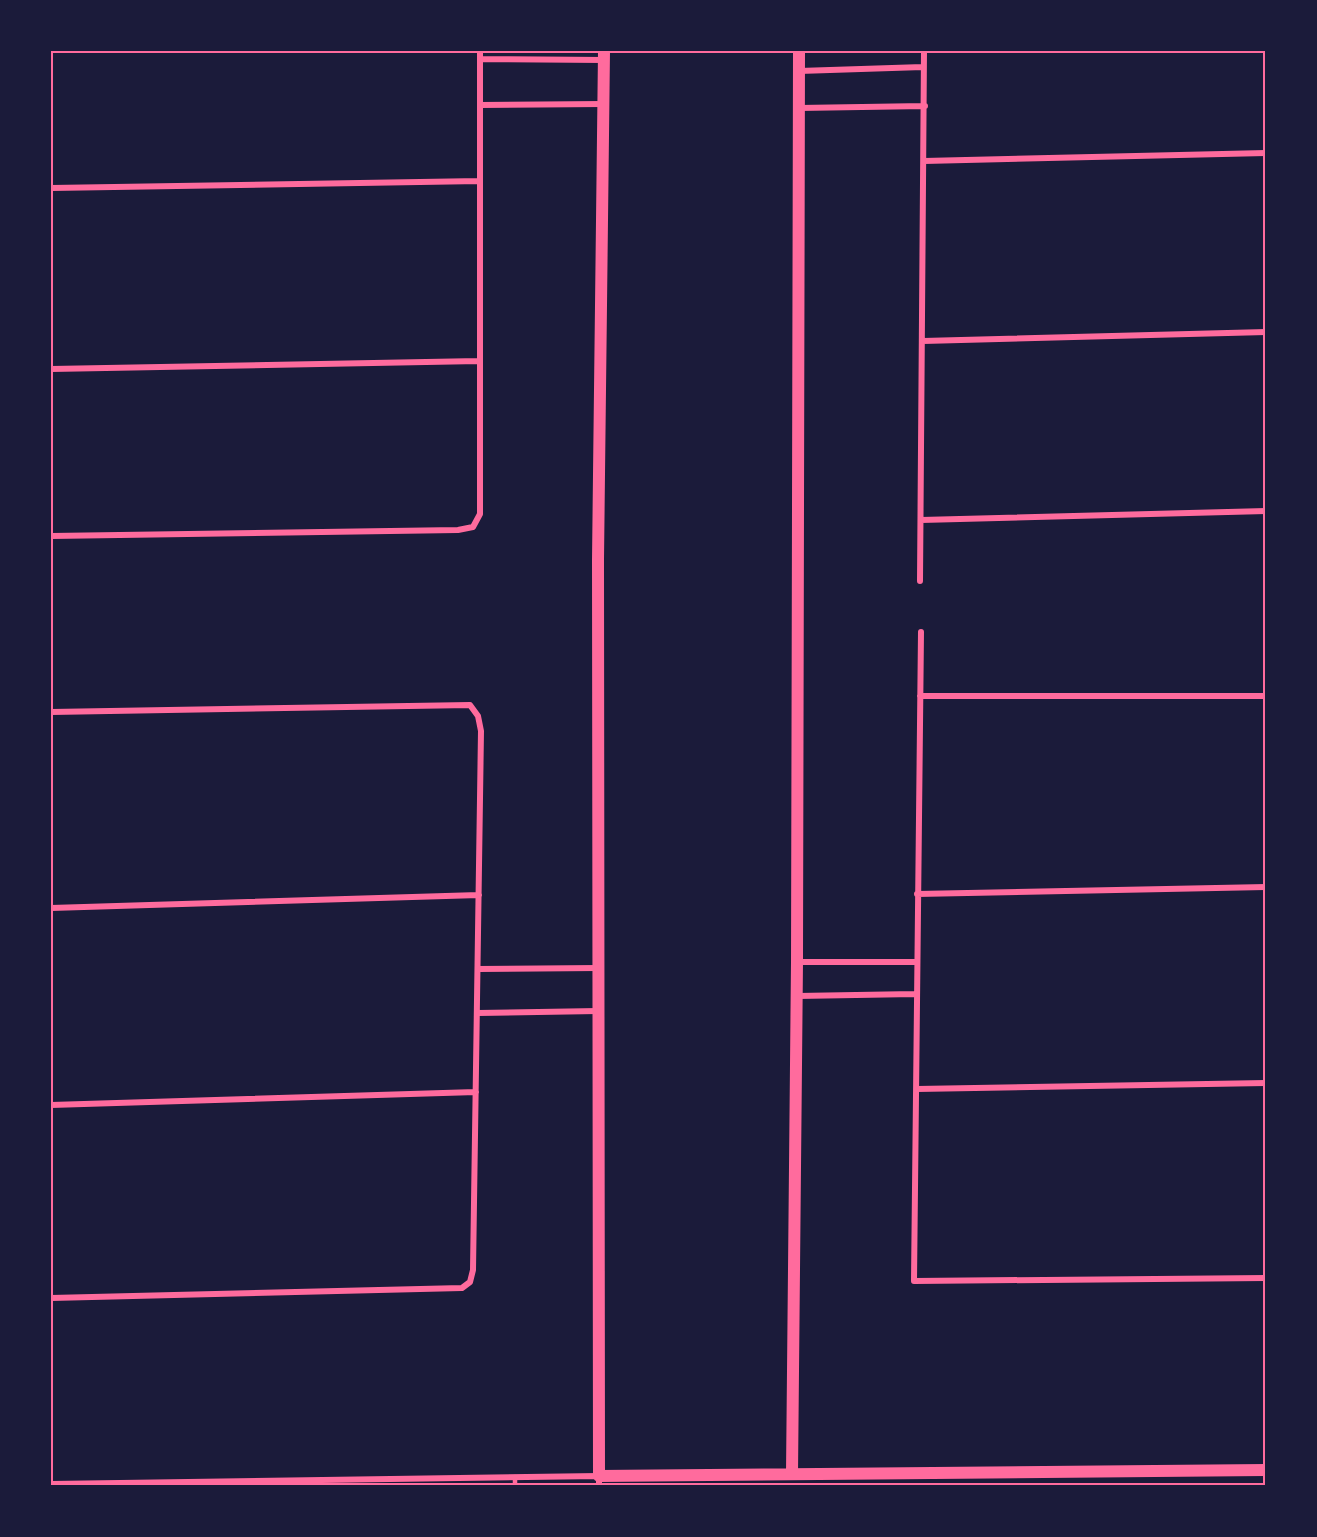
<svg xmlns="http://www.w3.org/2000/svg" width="1317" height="1537" font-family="'Exo 2',sans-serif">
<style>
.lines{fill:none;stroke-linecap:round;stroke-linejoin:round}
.service{stroke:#ff6b9d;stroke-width:4.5}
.minor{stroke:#ff6b9d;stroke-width:6}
.secondary{stroke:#ff6b9d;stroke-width:12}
.neatline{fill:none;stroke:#ff6b9d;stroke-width:2}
</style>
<rect width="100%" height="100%" fill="#1b1b3a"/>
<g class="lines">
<path class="service" d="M515,1477v9"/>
<path class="minor" d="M480,59l124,1
M799,71l124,-4
M480,105l123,-1
M799,108l126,-2
M924,161l342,-8
M51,188l429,-7
M923,341l343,-9
M51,369l428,-8
M921,520l345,-9
M51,536l407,-6 15,-3 7,-13v-463
M920,581l4,-530
M921,632l-7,649 352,-3
M920,696h346
M51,712l419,-7 8,11 3,15 -8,539 -3,12 -8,6 -411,10
M917,894l349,-7
M51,908l428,-13
M797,962h118
M478,969l120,-1
M797,996l118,-2
M478,1013l120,-2
M917,1089l349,-6
M51,1105l425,-13
M51,1484l548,-8v10"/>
<path class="secondary" d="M604,51l-6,509 1,916 667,-6
M792,1474l5,-512 2,-911"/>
</g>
<rect width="1317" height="1537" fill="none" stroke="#1b1b3a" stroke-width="105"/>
<rect x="52" y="52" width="1212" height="1432" class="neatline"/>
</svg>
